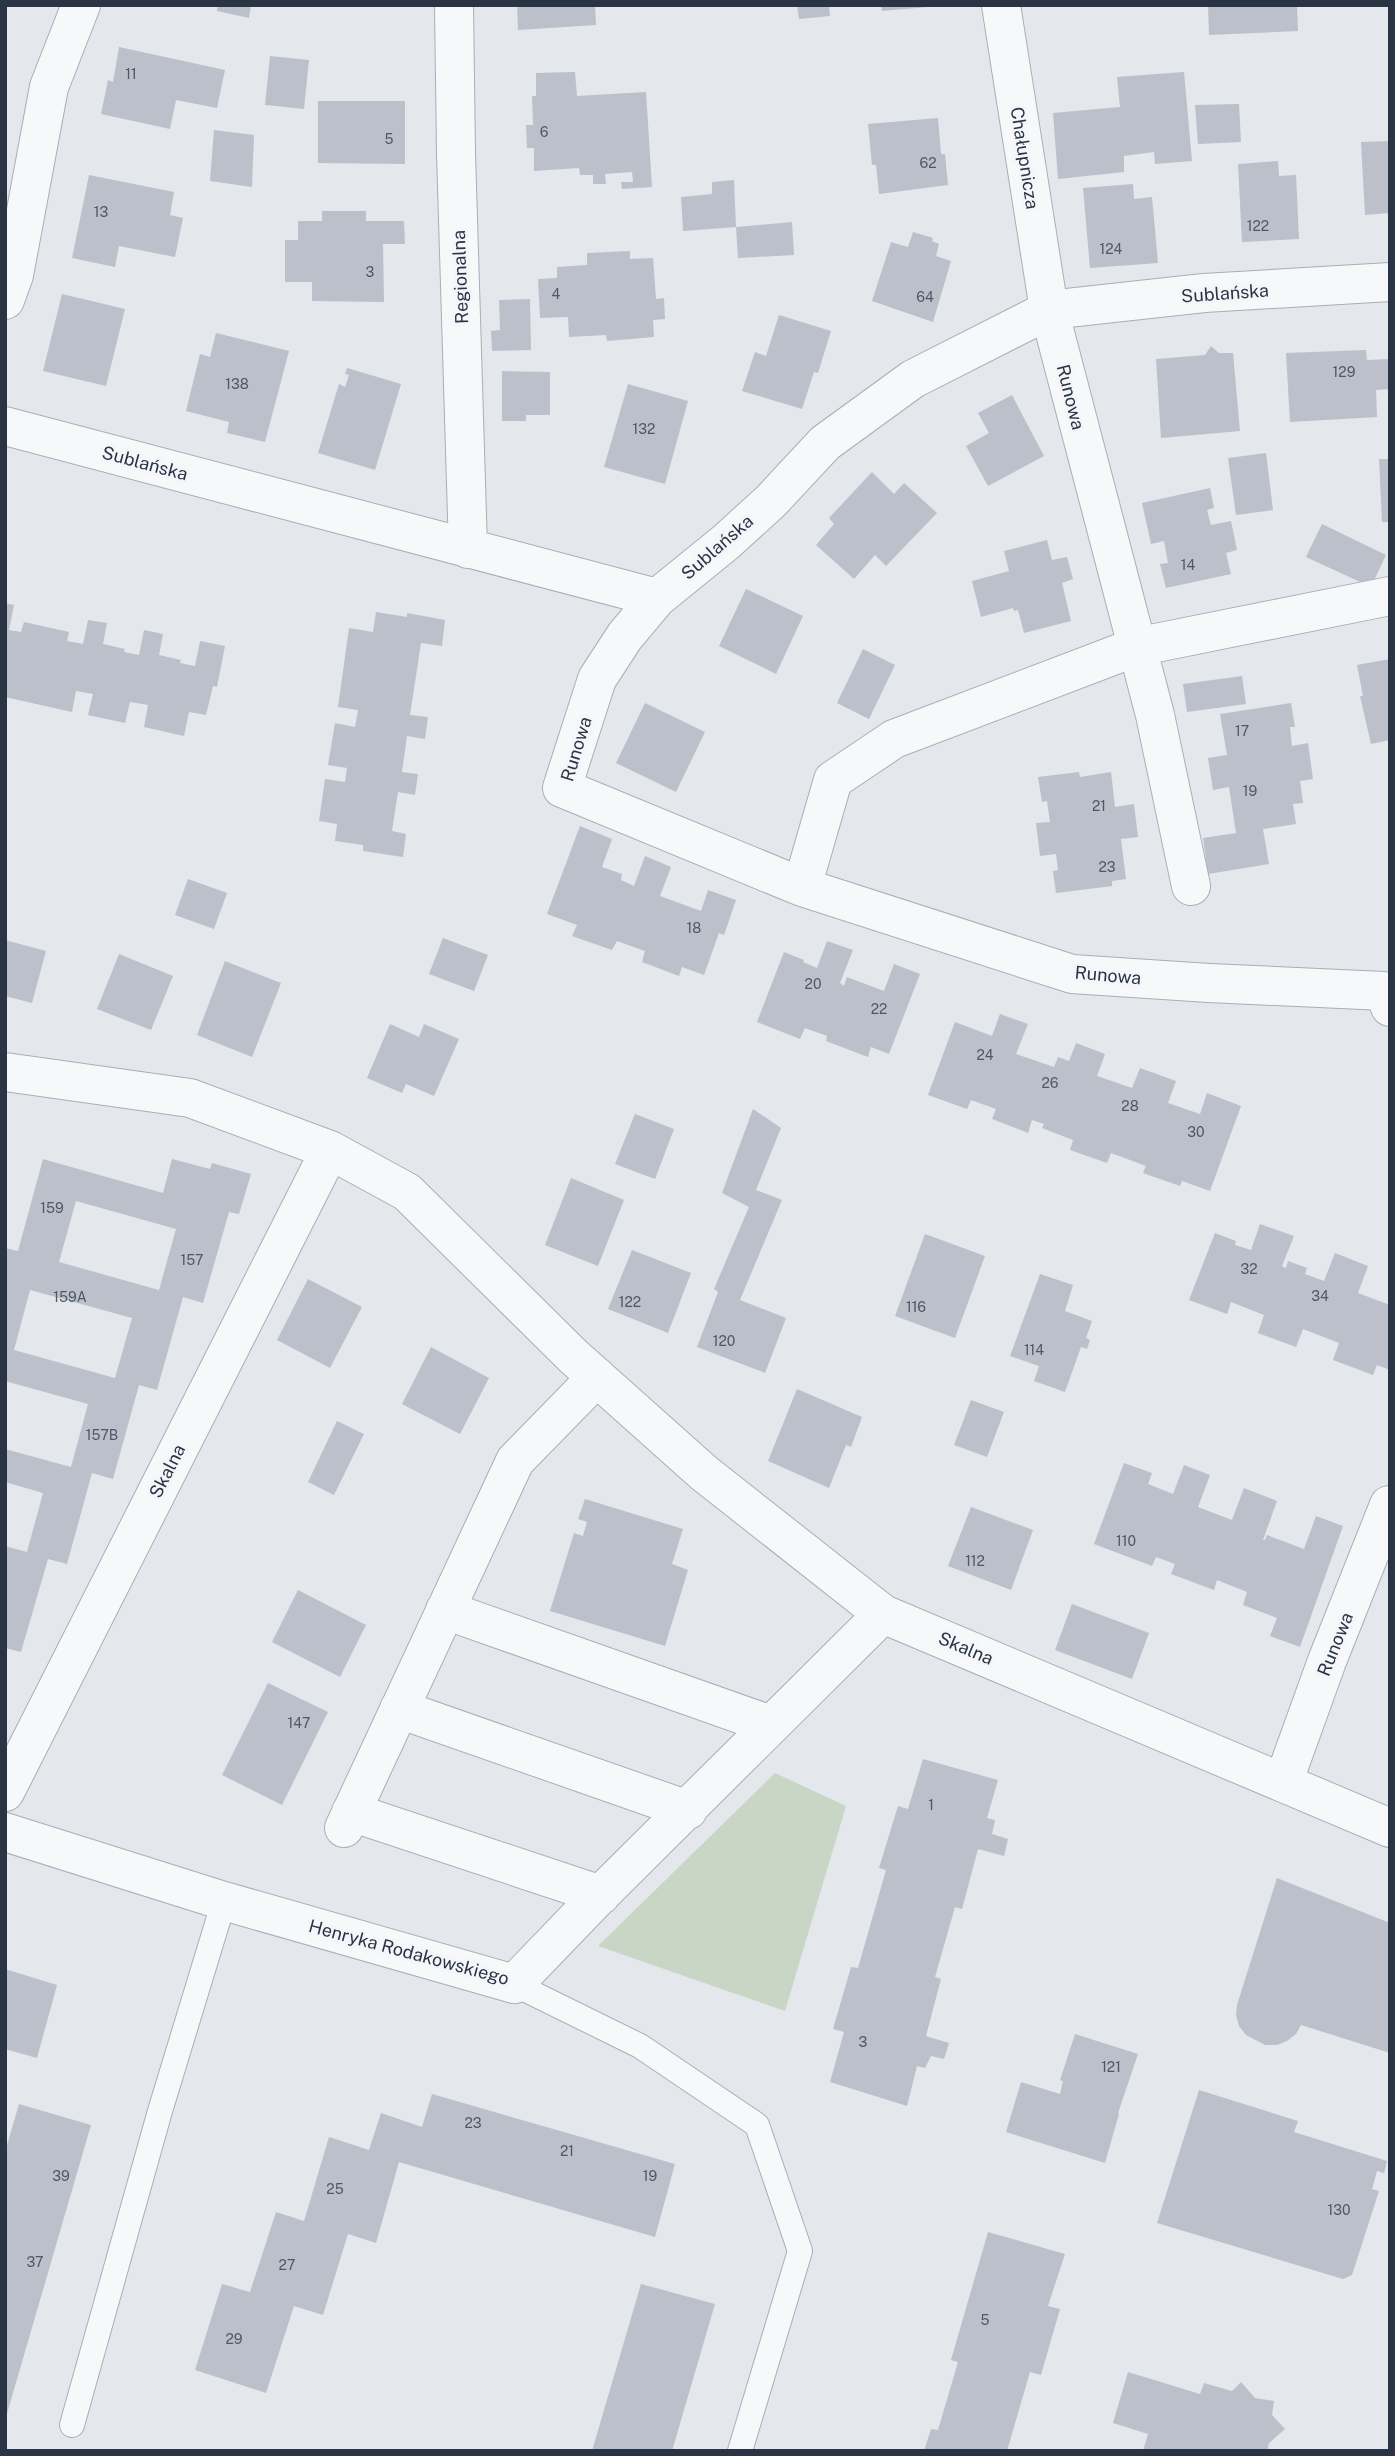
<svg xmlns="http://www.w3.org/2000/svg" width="1395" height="2456" font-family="'Public Sans',sans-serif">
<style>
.green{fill:#c9d6c5}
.building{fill:#bbc0ca;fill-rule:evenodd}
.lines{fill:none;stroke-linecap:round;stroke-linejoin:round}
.service-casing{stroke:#a9aeb7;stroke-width:26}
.minor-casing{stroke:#a9aeb7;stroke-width:40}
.service{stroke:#f7f8fa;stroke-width:24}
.minor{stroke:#f7f8fa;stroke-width:38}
.labels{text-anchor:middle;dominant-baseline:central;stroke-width:7;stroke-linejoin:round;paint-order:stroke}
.number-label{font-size:14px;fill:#4f5766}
.street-label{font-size:18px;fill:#2b3445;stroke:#f4f6f9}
</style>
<rect width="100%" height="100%" fill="#e4e7ec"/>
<path class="green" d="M775,1773l71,33 -61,205 -187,-65z"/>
<path class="building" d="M218,5h33l-2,13 -32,-7z
M517,5h78l1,20 -78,5z
M797,5h32l1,11 -31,3z
M881,5h47v2l-46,4z
M1208,5h89l1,26 -89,4z
M119,47l106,23 -8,38 -41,-8 -6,29 -69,-15 7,-34 5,2z
M270,56l39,4 -5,49 -39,-4z
M575,72l2,24 69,-4 6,95 -30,2 -1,-7h12l-1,-10 -27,2 1,10h-13v-9h-13l-1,-7 -45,3v-23h-7l-1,-23h7l-1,-29h4v-23z
M1184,72l8,89 -37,3 -1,-12 -30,4v16l-66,7 -5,-66 67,-6 -3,-30z
M318,101h87v63l-87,-1z
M1239,104l2,38 -43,2 -3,-39z
M938,118l3,36h4l3,31 -69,9 -3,-29h-4l-4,-41z
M214,130l40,5 -2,52 -42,-6z
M1390,141v72l-25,2 -4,-73z
M1278,161l1,15 17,-1 3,64 -57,3 -4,-78z
M89,175l85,17 -4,23 13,3 -8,39 -56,-11 -4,21 -43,-9z
M734,180l2,47 56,-5 2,33 -56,3 -2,-31 -53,4 -2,-34 31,-3v-12z
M1133,184l1,15 18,-2 6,66 -68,5 -7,-80z
M322,211h44v10h38l1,23h-22l1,58 -72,-1v-19h-27v-42h13v-19h24z
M913,232l20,6 -1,3 7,3 -3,12 15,5 -18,61 -61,-21 19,-59 17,5z
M630,251v8l23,-1 3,41 8,-1 1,21 -12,1 1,17 -47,4 -1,-6 -37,2 -1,-20 -28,1 -2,-39 19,-1v-11l30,-2v-12z
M62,294l63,15 -19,77 -63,-15z
M530,299l1,51 -39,1 -1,-20 9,-1 -1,-30z
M779,315l52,16 -13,42 -4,-1 -12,37 -60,-18 13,-39 11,4z
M216,333l73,18 -24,91 -38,-9 2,-11 -43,-11 14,-57 10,3z
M1211,346l8,7h14l7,78 -79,7 -5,-79 49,-4z
M1366,350l1,10 23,-1v30l-14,1 1,27 -87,5 -4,-69z
M347,368l54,16 -26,86 -57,-17 21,-69 6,3 4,-12 -4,-1z
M502,371l48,1v43h-24v6h-24z
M628,384l60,17 -23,83 -61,-17z
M1012,395l32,61 -56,30 -22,-40 23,-13 -11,-20z
M1266,453l7,57 -37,5 -8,-57z
M1379,459h11v63h-8z
M872,472l22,22 10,-11 33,30 -51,53 -11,-11 -21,24 -38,-34 18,-21 -5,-6z
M1210,488l4,20 -7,2 4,15 20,-4 6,29 -11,3 5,21 -65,14 -6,-24 8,-1 -4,-22 -13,3 -9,-41z
M1322,524l64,31 -15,32 -65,-30z
M1047,540l5,20 15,-3 6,22 -11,4 9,38 -47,12 -6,-23 -4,1 -1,-3 -32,9 -9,-36 37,-10 -5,-20z
M746,589l57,27 -27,58 -57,-28z
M5,603l9,2 -5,25 12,2 3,-10 45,10 -2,9 16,3 5,-24 19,3 -4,21 22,5 -1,3 15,3 5,-25 19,4 -4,21 22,5 -1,3 15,3 5,-25 25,5 -8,41 -4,-1 -7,29 -17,-3 -5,24 -40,-9 4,-22 -18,-3 -5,21 -37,-8 5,-21 -17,-3 -4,21 -67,-15z
M376,612l31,5v-4l38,7 -3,26 -21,-3 -11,72 18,2 -3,22 -18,-3 -5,36 16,2 -3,21 -17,-3 -6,39 14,3 -3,23 -40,-6v-6l-28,-4 2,-17 -18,-3 6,-42 20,3 2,-14 -19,-3 7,-42 20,4 3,-17 -20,-3 11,-79 24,4z
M863,649l32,16 -26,54 -32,-16z
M1390,659v81l-19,4 -11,-48h3l-6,-31z
M1242,676l4,28 -59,8 -4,-28z
M645,703l60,29 -29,60 -60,-29z
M1291,703l4,24h-5l2,19 16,-3 5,36 -13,2 3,22 -10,1 3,20 -33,5 6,35 -61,10 -5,-36 33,-5 -7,-46 -16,3 -5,-32 19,-3 -7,-41z
M1079,772l1,5 31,-5 4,35 19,-3 4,33 -17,2 5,40 -14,2v5l-56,7 -3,-22 5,-1 -2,-16 -16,2 -4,-33 14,-1 -3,-21 -5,1 -4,-25z
M580,826l32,13 -10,28 20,7 -1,6 13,6 11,-30 26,11 -11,29 41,15 7,-21 28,10 -12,35 -5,-2 -15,42 -22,-8 -3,9 -37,-14 3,-11 -28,-10 -5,9 -40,-14 5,-11 -30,-11z
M188,879l39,14 -13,36 -39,-14z
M443,938l45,17 -14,36 -45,-17z
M5,940l41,11 -14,52 -27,-7z
M827,941l26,9 -13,33 4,3 3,-9 37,14 10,-27 26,10 -31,80 -18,-7 -3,10 -42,-16 1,-5 -22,-8 -5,11 -43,-17 27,-70 20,8 -1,2 14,6z
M119,954l54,22 -22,54 -54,-21z
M225,961l56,22 -29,74 -55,-22z
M1000,1014l28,10 -12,30 38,13 4,-10 11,4 7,-18 29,11 -8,22 35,12 8,-20 36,13 -8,22 32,11 7,-21 34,13 -31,85 -28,-10 -2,5 -37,-13 3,-7 -35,-13 -4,10 -37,-13 3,-10 -31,-12 2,-4 -12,-4 -4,13 -36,-14 4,-10 -25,-9 -4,9 -39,-14 27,-73 37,14z
M390,1024l29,13 5,-13 35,15 -25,57 -28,-12 -4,9 -35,-15z
M753,1109l28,19 -25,62 26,10 -42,100 46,18 -21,55 -68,-26 21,-55 -4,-3 35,-82 -27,-14z
M635,1114l39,15 -19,50 -40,-15z
M43,1159l120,34 9,-34 38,10 2,-6 39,11 -12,40 -10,-2 -26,91 -20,-6 -26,93 -18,-5 -26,94 -21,-6 -25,91 -19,-5 -27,93 -16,-4v-102l22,6 16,-59 -38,-11v-33l66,18 17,-63 -83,-23v-133l13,3zM76,1201l100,28 -17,61 -100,-28zM30,1290l102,28 -17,60 -101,-28z
M571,1178l53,22 -26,66 -53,-21z
M1260,1224l34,12 -12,30 4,2 2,-7 19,7 -2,6 19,7 11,-28 33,13 -10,27 32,12v65l-13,-5 -4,10 -40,-15 6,-17 -36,-14 -7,18 -38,-14 6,-18 -33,-13 -4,12 -38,-14 26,-67 21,8 -1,4 16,5z
M925,1234l60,22 -30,82 -60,-22z
M632,1250l59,23 -23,60 -60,-24z
M1040,1274l33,11 -8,26 27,10 -6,17 4,2 -3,9 -6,-2 -16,45 -31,-11 5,-15 -29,-10z
M308,1279l54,28 -32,61 -53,-28z
M431,1347l58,31 -29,56 -58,-30z
M797,1389l65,28 -11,30 -5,-2 -17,43 -61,-27z
M971,1400l33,12 -17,45 -33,-12z
M337,1421l27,13 -30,61 -26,-13z
M1124,1463l28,10 -4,11 25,10 11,-29 26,10 -12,32 34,13 12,-32 33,13 -14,39h2l2,-5 37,14 12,-33 27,10 -43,121 -30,-11 7,-18 -34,-13 4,-13 -30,-12 -3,10 -43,-16 4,-10 -19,-7 -4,9 -58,-22z
M585,1499l98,30 -11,35 16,6 -23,76 -115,-35 24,-78 9,3 4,-14 -9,-3z
M971,1507l62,23 -22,60 -63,-24z
M298,1590l68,35 -26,52 -68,-35z
M1072,1604l77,29 -17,46 -77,-29z
M268,1683l60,29 -46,93 -60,-30z
M923,1759l75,21 -11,38 8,2 -3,14 16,5 -4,17 -26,-7 -16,60 -7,-2 -20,70 6,2 -15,57 23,7 -5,16 -13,-3 -6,12 -8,-2 -10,40 -77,-24 14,-50 -11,-3 18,-62 7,1 28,-98 -7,-2 19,-62 10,3z
M1277,1878l113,45v130l-89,-28 -5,9 -9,7 -10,4h-12l-19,-10 -7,-9 -3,-11 1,-10z
M5,1969l52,16 -20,73 -32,-9z
M1075,2034l63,20 -20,59 1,1 -14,49 -99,-31 15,-50 39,12 3,-13 -3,-1z
M1199,2090l99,31 -4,11 93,29 -3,12 -7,-2 -5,18 7,2 -27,84 -9,4 -186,-56z
M432,2094l243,70 -20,73 -256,-75 -23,81 -28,-9 -25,81 -29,-9 -28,87 -71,-23 27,-86 28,8 26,-80 28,9 25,-84 40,13 12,-37 41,14z
M19,2104l72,21 -85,292 -1,-265z
M988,2232l77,22 -17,52 12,3 -19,66 -11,-3 -23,79h-83l7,-22 7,1 20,-68 -7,-2z
M641,2284l74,20 -43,147h-80z
M1128,2372l72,22 4,-11 28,8 9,-9 14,16 19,3 -2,14 13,14 -16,14 -2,8h-124l5,-17 -35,-11z"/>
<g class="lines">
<defs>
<path id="service" d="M514,1984l126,62 117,79 43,126 -60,200
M72,2425l88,-314 64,-210"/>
<path id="minor" d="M454,5l2,148 12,396
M1001,5l48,305 106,405 36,171
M5,300l9,-25 35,-188 32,-82
M5,426l652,172 69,-56 45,-41 54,-58 88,-64 136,-69 155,-17 186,-11
M657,598l-32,38 -28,43 -35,109 240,99 270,87 137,9 175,8 6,16
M802,887l31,-107 61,-41 242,-92 254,-51
M5,1072l185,26 140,52 77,42 167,165 130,116 179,141 507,214
M445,1610l326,115
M399,1709l289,101
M1283,1783l44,-122 62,-156
M5,1792l325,-642
M351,1812l250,83
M344,1828l171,-367 82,-84
M5,1832l219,69 290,83 79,-82 290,-288"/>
</defs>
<use href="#service" class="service-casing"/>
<use href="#minor" class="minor-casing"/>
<use href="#service" class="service"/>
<use href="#minor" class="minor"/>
</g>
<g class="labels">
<g class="number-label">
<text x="131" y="74">11</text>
<text x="544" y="132">6</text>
<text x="389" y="139">5</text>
<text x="928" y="163">62</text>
<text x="101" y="212">13</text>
<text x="1258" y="226">122</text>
<text x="1111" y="249">124</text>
<text x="370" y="272">3</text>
<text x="556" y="294">4</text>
<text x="925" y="297">64</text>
<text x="1344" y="372">129</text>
<text x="237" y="384">138</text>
<text x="644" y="429">132</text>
<text x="1188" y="565">14</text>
<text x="1242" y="731">17</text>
<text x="1250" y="791">19</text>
<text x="1099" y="806">21</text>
<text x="1107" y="867">23</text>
<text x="694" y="928">18</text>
<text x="813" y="984">20</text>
<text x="879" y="1009">22</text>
<text x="985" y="1055">24</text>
<text x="1050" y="1083">26</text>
<text x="1130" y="1106">28</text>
<text x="1196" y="1132">30</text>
<text x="52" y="1208">159</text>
<text x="192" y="1260">157</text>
<text x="1249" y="1269">32</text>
<text x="1320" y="1296">34</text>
<text x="70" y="1297">159A</text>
<text x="630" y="1302">122</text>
<text x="916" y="1307">116</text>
<text x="724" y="1341">120</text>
<text x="1034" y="1350">114</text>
<text x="102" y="1435">157B</text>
<text x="1126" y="1541">110</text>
<text x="975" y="1561">112</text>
<text x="299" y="1723">147</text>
<text x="931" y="1805">1</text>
<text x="863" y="2042">3</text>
<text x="1111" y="2067">121</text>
<text x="473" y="2123">23</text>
<text x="567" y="2151">21</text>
<text x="61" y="2176">39</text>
<text x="650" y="2176">19</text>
<text x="335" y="2189">25</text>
<text x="1339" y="2210">130</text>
<text x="35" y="2262">37</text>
<text x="287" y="2265">27</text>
<text x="985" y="2320">5</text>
<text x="234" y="2339">29</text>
</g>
<g class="street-label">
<text transform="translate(1025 158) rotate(81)">Chałupnicza</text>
<text transform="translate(460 277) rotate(-92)">Regionalna</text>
<text transform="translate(1225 293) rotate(-4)">Sublańska</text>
<text transform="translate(1071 397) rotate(76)">Runowa</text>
<text transform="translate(145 463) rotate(15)">Sublańska</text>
<text transform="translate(717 547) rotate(-41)">Sublańska</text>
<text transform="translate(576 749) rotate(-73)">Runowa</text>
<text transform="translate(1108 975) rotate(5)">Runowa</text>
<text transform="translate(167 1471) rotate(-63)">Skalna</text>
<text transform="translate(1335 1644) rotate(-68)">Runowa</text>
<text transform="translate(966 1648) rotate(23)">Skalna</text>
<text transform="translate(409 1952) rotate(15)">Henryka Rodakowskiego</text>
</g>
</g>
<rect width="1395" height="2456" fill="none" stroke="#2b3445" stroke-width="14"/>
</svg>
